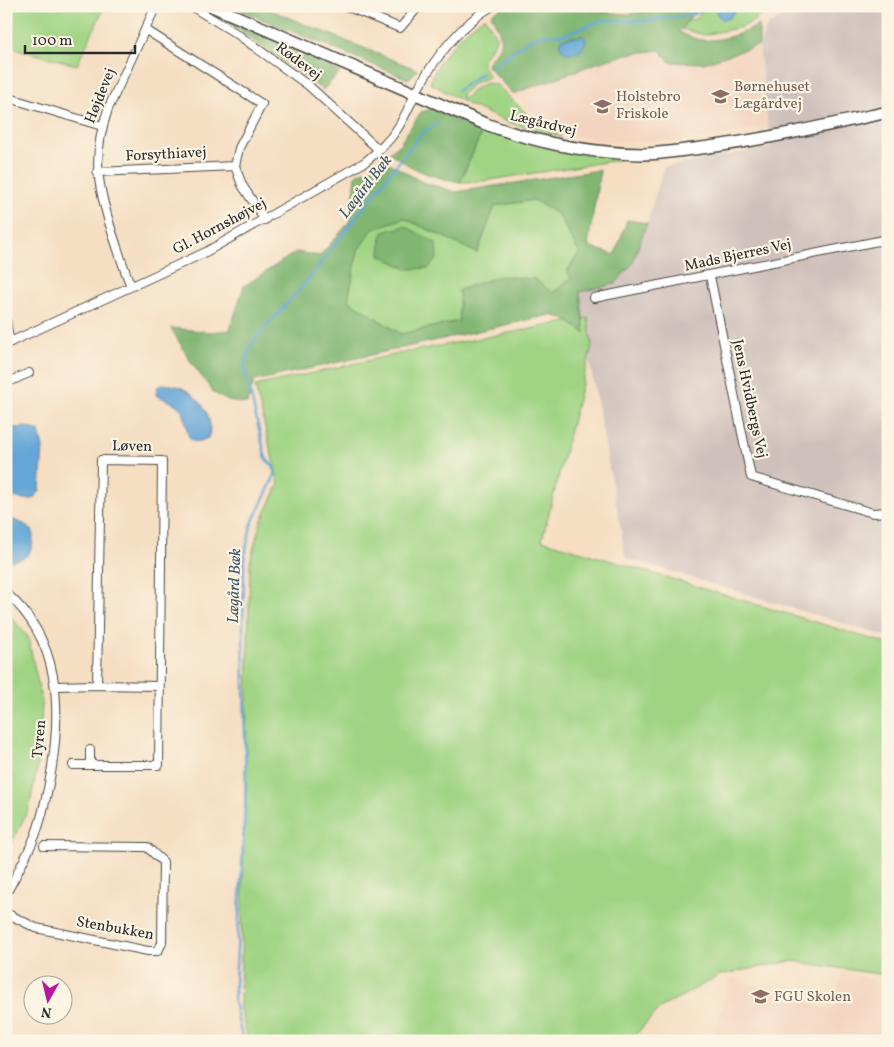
<svg xmlns="http://www.w3.org/2000/svg" width="894" height="1047" font-family="Vollkorn,serif">
<style>
.built{fill:#f3d4bf}
.industrial{fill:#cfc0bb}
.green{fill:#a0d484;stroke:#668058}
.forest{fill:#80b672;stroke:#56704e;fill-rule:evenodd}
.water{fill:#63a6d7;stroke:#476881}
.lines{fill:none;stroke-linecap:round;stroke-linejoin:round}
.stream{stroke:#63a6d7;stroke-width:2.5}
.street-casing{stroke:#494642;stroke-width:10}
.secondary-casing{stroke:#494642;stroke-width:14}
.street{stroke:#fff;stroke-width:8}
.secondary{stroke:#fff;stroke-width:11}
.labels{text-anchor:middle;dominant-baseline:central;stroke-width:4.5;stroke-linejoin:round;paint-order:stroke}
.street-label{font-size:15px;fill:#2b2b2b;stroke:#fcf5e5}
.education-label{font-size:15px;fill:#785e54;stroke:#fcf5e5;text-anchor:start}
.water-label{font-size:16px;font-style:italic;fill:#3f5667;stroke:#fcf5e5}
</style>
<rect width="100%" height="100%" fill="#fcf5e5"/>
<filter id="ink" filterUnits="userSpaceOnUse"><feTurbulence type="fractalNoise" baseFrequency=".02" numOctaves="2"/><feDisplacementMap in="SourceGraphic" scale="10" xChannelSelector="R" yChannelSelector="G"/><feConvolveMatrix kernelMatrix="1 2 1 2 8 2 1 2 1" color-interpolation-filters="sRGB"/></filter>
<filter id="wash" filterUnits="userSpaceOnUse"><feTurbulence type="fractalNoise" baseFrequency=".0096" numOctaves="4" result="noise"/><feDisplacementMap in="SourceGraphic" scale="20" xChannelSelector="R" yChannelSelector="G"/><feGaussianBlur stdDeviation="1.12" result="paint"/><feColorMatrix in="noise" values="0 0 0 0 0 0 0 0 0 0 0 0 0 0 0 0 0 1.4 0 .05"/><feComposite in="paint" operator="in"/></filter>
<g filter="url(#wash)">
<rect width="100%" height="100%" fill="#f5dec2"/>
<path class="built" d="M759,45l9,83 -84,13h-80l-27,-5 -37,-18 -27,-24 84,-31 31,-9 32,-4 44,13z
M843,971l45,14v56h-208l2,-3 32,-5 17,-56 100,33z"/>
<path class="industrial" d="M798,6h90v631l-262,-79 -39,-210 -7,-56 35,-8 17,-20 15,-41 17,-56 106,-20 -11,-102 8,-19z"/>
<path class="green" d="M6,6h99l-28,59 -68,-18 1,-5 -4,-1z
M702,6h14l1,8 16,-1v-7h40l-21,16 -10,5 -38,8 -23,-6 7,-9 8,-1 5,-6z
M485,17l11,19c0,10 -11,16 -13,25 -1,5 4,12 6,16l-15,6 -12,11v4l2,1 10,-10 12,-6 11,2 36,35 29,17 -55,-15 -38,-17 -39,-22c6,-23 35,-54 55,-66z
M479,129l39,12 53,12 48,3v4l-136,21 -23,1 20,-46z
M534,200l25,15 20,38 -12,18 5,7 -20,15 -93,28 -58,13 -53,-34 10,-50 14,-21 32,-11 73,35 18,-47z
M588,318l4,27 -50,195 346,104v333l-10,-3 -86,-13 -72,14 -60,33 -30,33h-381l-9,-32 10,-446 10,-39 19,-40 -24,-98 147,-33z
M6,611l22,26 14,66 -3,56 -10,49 -23,46z"/>
<path class="forest" d="M230,6h30l158,64 -10,9z
M504,6h88v5l36,3 15,-2 1,-6h52v4l-17,22c7,3 15,7 23,8 16,2 43,-7 57,-15v20l-55,18 -34,-1 -10,-12 -32,4 -31,9 -84,31 -26,-28c1,-7 5,-9 9,-14 10,-14 1,-24 -5,-38z
M222,18l78,33 40,21 -17,18z
M432,109l47,20 1,7 -20,46c-32,-6 -45,-11 -71,-30l10,-7 22,-33z
M386,161l36,21 34,10 144,-22 -12,76 27,9 12,-35 20,3 -15,41 -17,20 -35,8 5,41 -22,-15 -13,-3 -296,66 -7,23 -19,-3 -14,-8 -23,-31 -20,-34 40,4 19,-2 14,-44 52,-34 24,4 31,-36 5,-45zM534,200l25,15 20,38 -12,18 4,7 -18,15 -18,-14 -35,-3 -41,14v31l-58,13 -53,-34 10,-50 15,-21 31,-11 73,35 18,-47z
M405,226l31,17 1,15 -8,10 -22,1 -27,-14 1,-17 2,-6z"/>
<path class="water" d="M716,6h17l1,7 -5,5 -7,2 -5,-6z
M583,36l3,3v3l-6,10 -13,1 -5,-3 -2,-7 2,-4 9,-2z
M164,384c5,1 11,1 16,3 19,8 36,31 28,51 -28,14 -17,-18 -28,-30 -6,-6 -16,-9 -24,-13l1,-8z
M27,427l12,4 4,16 -3,44 -7,8h-12l-15,-4v-65l5,-2z
M6,517l18,7 9,7c0,18 -1,27 -21,30l-6,-4z"/>
<g class="lines">
<path class="stream" d="M492,66l40,-28 14,-4 16,1 41,-15 43,1 50,-7 4,-3v-5
M457,91l25,-18
M243,1041l-9,-39 12,-210 -3,-160 1,-73 7,-34 24,-50 -2,-9 -7,-7 -22,-92 5,-17 8,-14 46,-50 91,-118 28,-35 16,-10"/>
</g>
</g>
<g filter="url(#ink)">
<g class="lines">
<defs>
<path id="street" d="M191,6l46,28 72,52 70,64
M346,6l54,22 19,-22
M146,30l116,74 -23,44 -4,18 7,19 23,35
M6,97l96,29
M6,112l3,-14
M97,172l138,-6
M710,276l41,201 122,36 15,-1
M131,286c-7,-16 -12,-34 -18,-51 -15,-47 -22,-77 -5,-126l48,-103
M594,298l294,-59
M6,320l2,14 3,8
M6,344l198,-91 161,-91c12,-10 23,-19 32,-33 9,-13 15,-30 23,-44 17,-30 42,-61 72,-79
M6,383l23,-10
M6,593c54,46 56,114 45,180 -4,21 -8,43 -16,63 -8,20 -19,39 -29,58
M56,686l41,-1 62,1
M73,765h86l3,-304 -61,-1 -4,225
M90,765v-15
M6,913l30,15 112,23h10l4,-8 1,-81 -16,-15 -103,-1"/>
<path id="secondary" d="M212,6l271,117c51,19 104,30 159,31 17,0 35,-3 52,-5 65,-8 130,-23 194,-37"/>
</defs>
<use href="#street" class="street-casing"/>
<use href="#secondary" class="secondary-casing"/>
<use href="#street" class="street"/>
<use href="#secondary" class="secondary"/>
</g>
</g>
<defs>
<symbol id="school-bare" viewBox="-9 -9 18 18"><path d="M0-5L7-2L0 1L-7-2ZM-4 1L0 2.5L4 1V4Q0 6-4 4Z" fill="#8d6e63" stroke="#fcf5e5" stroke-width="2.5" paint-order="stroke"/></symbol>
</defs>
<g fill-rule="evenodd">
<use href="#school-bare" x="708" y="84" width="25" height="25"/>
<use href="#school-bare" x="590" y="94" width="25" height="25"/>
<use href="#school-bare" x="748" y="984" width="25" height="25"/>
</g>
<g class="labels">
<g class="street-label">
<text transform="translate(298 62) rotate(37)">Rødevej</text>
<text transform="translate(101 96) rotate(-68)">Højdevej</text>
<text transform="translate(543 124) rotate(14)">Lægårdvej</text>
<text transform="translate(166 155) rotate(-3)">Forsythiavej</text>
<text transform="translate(220 227) rotate(-28)">Gl. Hornshøjvej</text>
<text transform="translate(738 256) rotate(-12)">Mads Bjerres Vej</text>
<text transform="translate(749 399) rotate(78)">Jens Hvidbergs Vej</text>
<text transform="translate(132 447) rotate(1)">Løven</text>
<text transform="translate(40 739) rotate(-85)">Tyren</text>
<text transform="translate(115 929) rotate(10)">Stenbukken</text>
</g>
<g class="education-label">
<text x="734" y="87">Børnehuset<tspan x="734" dy="17">Lægårdvej</tspan></text>
<text x="616" y="97">Holstebro<tspan x="616" dy="17">Friskole</tspan></text>
<text x="774" y="997">FGU Skolen</text>
</g>
<g class="water-label">
<text transform="translate(366 187) rotate(-52)">Lægård Bæk</text>
<text transform="translate(235 586) rotate(-88)">Lægård Bæk</text>
</g>
</g>
<rect width="894" height="1047" fill="none" stroke="#fcf5e5" stroke-width="25"/>
<g transform="translate(48 1000) rotate(188)"><circle r="24" fill="#fcf5e5" stroke="#a8a49b"/>
<path d="M0-4L9 19L0 12L-9 19Z" fill="#b5179e"/>
<text y="-8" font-size="14" font-weight="bold" text-anchor="middle" fill="#2b2b2b">N</text>
</g>
<path d="M25 45v8h110v-8" fill="none" stroke="#2b2b2b" stroke-width="2.5"/>
<text x="32" y="45" font-size="15" fill="#2b2b2b" stroke="#fcf5e5" stroke-width="4" paint-order="stroke">100 m</text>
</svg>
